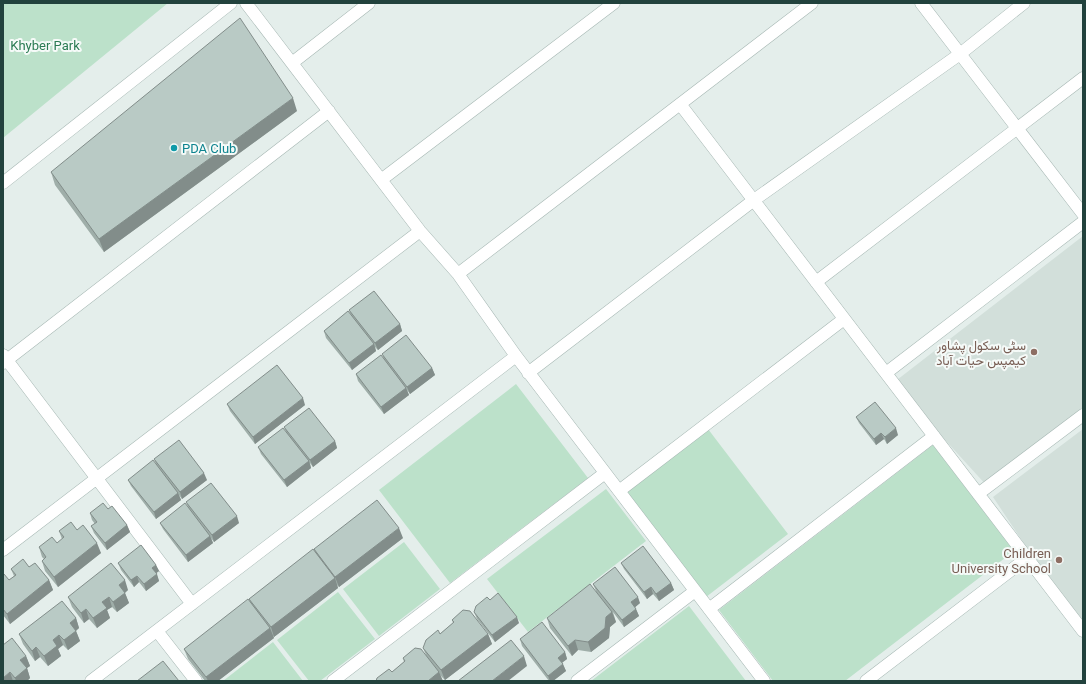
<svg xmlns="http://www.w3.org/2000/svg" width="1086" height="684" font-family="Roboto,Vazirmatn,sans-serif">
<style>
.built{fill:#d2dfda}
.green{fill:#bce1ca}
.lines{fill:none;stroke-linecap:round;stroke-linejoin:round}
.minor-casing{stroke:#a6b7b3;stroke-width:13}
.minor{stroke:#fff;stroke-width:12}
.wall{fill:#9faea9}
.shaded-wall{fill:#828d8a}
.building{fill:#b9cac5;stroke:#828d8a}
.culture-dot{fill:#0f9aa8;stroke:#f5faf8;stroke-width:1.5}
.education-dot{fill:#8d6e63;stroke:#f5faf8;stroke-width:1.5}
.labels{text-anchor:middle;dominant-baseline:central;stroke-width:4;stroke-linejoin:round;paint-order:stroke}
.park-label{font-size:13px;fill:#2a7b53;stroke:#f5faf8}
.culture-label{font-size:13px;fill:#0d838f;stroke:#f5faf8;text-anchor:start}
.education-label{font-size:13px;fill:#785e54;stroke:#f5faf8;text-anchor:end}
</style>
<rect width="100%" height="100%" fill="#e4eeeb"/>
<path class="built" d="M1083,236v171l-95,80 -95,-104z
M1083,429v194l-4,3 -86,-129z"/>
<path class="green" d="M3,3h165l-165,135z
M516,384l72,94 -138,105 -71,-93z
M708,429l80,105 -82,63 -80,-105z
M933,445l81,106 -169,130h-72l-54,-71z
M606,489l40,52 -118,91 -41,-53z
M404,542l36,47 -61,47 -36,-47z
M338,592l37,47 -55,42h-11l-32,-41z
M689,606l57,75h-155z
M273,642l30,39h-80z"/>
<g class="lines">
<defs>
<path id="minor" d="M246,3l174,228 38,43 58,82 248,325
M921,3l162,211
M292,63l77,-60
M680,104l403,527
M381,180l233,-177
M3,183l228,-180
M458,274l354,-271
M816,282l267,-204
M3,355l189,249
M3,363l326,-252
M528,373l226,-173 206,-146 64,-51
M886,373l197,-151
M619,491l225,-172
M978,494l105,-79
M3,550l417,-319
M709,609l225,-173
M157,631l39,50
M91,681l425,-325
M333,681l272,-208
M577,681l118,-90
M866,681l161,-123"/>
</defs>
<use href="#minor" class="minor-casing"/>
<use href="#minor" class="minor"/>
</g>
<path class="wall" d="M297,111l-193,141 -49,-67 -4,-13z
M349,310l51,14 2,7 -24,19 -3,-3 1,4 -24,19 -26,-32 -2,-7 27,-15z
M382,354l50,14 3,7 -25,19 -3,-4 2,5 -25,19 -26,-33 -2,-7 28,-14z
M227,404l78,1 -50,39 -25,-33z
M856,417l42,18 -11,9 -3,-5 -8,6 -17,-22z
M284,427l51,14 2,7 -24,19 -3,-4 1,5 -24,19 -26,-33 -3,-7 28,-15z
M154,459l53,21 -25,19 -3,-4 2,5 -25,19 -25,-33 -3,-6 28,-16z
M186,502l53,21 -25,19 -3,-4 2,5 -25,19 -25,-33 -3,-6 28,-16z
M108,509l19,16 3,7 -23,18 -13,-17 -3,-7 4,-2 -3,-4 -2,-7z
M77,530l24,23 -43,34 -13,-16 -3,-10 2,-2 -2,-2 -3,-10 18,-4 5,-4 -3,-8z
M403,538l-64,49 -2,-2 1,3 -64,49 -2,-2 2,3 -56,43h-13l-17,-22 -4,-10 66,-47 -1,-3 66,-47 -1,-3z
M118,563l38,2 3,6 -3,2 3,8 -13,10 -7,-9 -5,5 -13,-17z
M621,563l50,20 3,7 -15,11 -6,-7 -6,5 -23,-30z
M29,567l20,13 4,10 -43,34 -7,-9v-40l6,5 5,-4 -3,-7z
M593,584l47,19 -5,4 4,9 -15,11 -11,-15 3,10 -6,5 -1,11 -18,14 -13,-2 -6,6 -22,-28 -3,-10 49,-27z
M128,590l-3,3 4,10 -12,9 -5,-5 -5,3 3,8 -13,10 -8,-9 -5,4 -12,-16 -4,-10z
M474,612l45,11 -24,19 -18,-23z
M76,618l3,10 -3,3 4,10 -12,9 -5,-5 -5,4 3,7 -13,10 -8,-9 -5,4 -12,-17 -4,-10z
M452,620l36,14 4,10 -47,36 -5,-5 3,6h-67l16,-9 12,-10 -1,-4 23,-3 -3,-7 30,-25z
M520,639l45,13 2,7 -5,4 4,8 -13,10h-4l-27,-35z
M26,656l4,10 -3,2 3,10 -3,3h-24z"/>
<path class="shaded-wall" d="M293,98l4,13 -193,141 -5,-13z
M400,324l2,7 -24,19 -3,-7z
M374,344l2,7 -24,19 -3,-7z
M432,368l3,7 -25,19 -3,-7z
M406,388l3,7 -25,19 -3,-7z
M303,398l2,7 -50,39 -2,-7z
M896,428l2,7 -11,9 -2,-7z
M881,433l3,6 -8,6 -2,-6z
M335,441l2,7 -24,19 -3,-7z
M309,461l2,7 -24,19 -3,-7z
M204,473l3,7 -25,19 -2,-7z
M178,493l3,7 -25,19 -2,-7z
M237,516l2,7 -25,19 -2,-7z
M127,525l3,7 -23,18 -2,-7z
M399,528l4,10 -64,49 -4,-10z
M210,536l3,7 -25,19 -2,-7z
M97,543l4,10 -43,34 -4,-10z
M156,565l3,6 -5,4 -2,-7z
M157,574l2,7 -13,10 -2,-7z
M137,576l2,6 -5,5 -3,-7z
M335,578l3,10 -64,49 -3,-10z
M49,580l4,10 -43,34 -3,-10z
M125,580l3,10 -6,5 -3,-10z
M671,583l3,7 -15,11 -3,-7z
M651,587l2,7 -6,5 -3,-7z
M125,593l4,10 -12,9 -4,-10z
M109,597l3,10 -5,3 3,8 -13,10 -4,-10 9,-16z
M638,597l2,6 -7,6 -2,-7z
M86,609l3,10 -5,4 -3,-10z
M636,609l3,7 -15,11 -2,-7z
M612,612l4,10 -6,5 -1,11 -18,14 -3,-10 18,-25z
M517,617l2,6 -24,19 -3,-7z
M76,618l3,10 -6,5 -3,-10z
M270,628l4,10 -56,43h-10l-2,-4z
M76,631l4,10 -12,9 -4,-10z
M488,634l4,10 -47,36 -4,-10z
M59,635l4,10 -5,4 3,7 -13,10 -4,-10 9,-16z
M575,640l3,10 -6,6 -4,-10z
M36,647l4,10 -5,4 -3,-10z
M565,652l2,7 -7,5 -2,-6z
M26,656l4,10 -6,4 -4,-10z
M524,656l3,10 -19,15h-16z
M563,664l3,7 -13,10h-3l-2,-5z
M27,668l3,10 -3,3h-11l-1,-3z
M10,672l3,9h-9l-1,-3z
M439,672l4,9h-15z"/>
<path class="building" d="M240,18l53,80 -194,141 -48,-67z
M374,291l26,33 -25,19 -26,-33z
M348,311l26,33 -25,19 -25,-32z
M406,335l26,33 -25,19 -25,-33z
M381,355l25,33 -25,19 -25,-33z
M277,365l26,33 -50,39 -26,-33z
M875,402l21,26 -11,9 -4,-4 -7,6 -18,-22z
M309,408l26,33 -25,19 -26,-33z
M283,428l26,33 -25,19 -26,-33z
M179,440l25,33 -24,19 -26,-33z
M153,460l25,33 -24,19 -26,-32z
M211,483l26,33 -25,19 -26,-33z
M377,500l22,28 -64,49 -21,-28z
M103,503l5,6 4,-3 15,19 -22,18 -14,-17 6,-4 -7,-9z
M185,503l25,33 -24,19 -26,-32z
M71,522l6,8 6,-5 14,18 -43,34 -12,-16 4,-4 -7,-10 13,-10 5,6 7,-6 -5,-6z
M141,545l15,20 -4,3 5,6 -13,10 -7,-8 -6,4 -13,-17z
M643,546l28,37 -15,11 -5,-7 -7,5 -23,-29z
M313,549l22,29 -64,49 -22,-28z
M23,559l6,8 6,-4 14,17 -42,34 -4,-5v-34l1,-1 5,6 7,-5 -5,-6z
M111,563l14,17 -6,5 6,8 -12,9 -4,-5 -7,5 5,6 -14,10 -7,-9 -5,4 -13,-16z
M615,567l23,30 -7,5 5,7 -14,11 -29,-36z
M590,584l22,28 -6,5 -1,11 -17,14 -13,-2 -7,6 -21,-28z
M498,593l19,24 -25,18 -18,-23 2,-6 11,-9 3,3z
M248,599l22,29 -64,49 -22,-28z
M62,601l14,17 -6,5 6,8 -12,9 -5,-5 -6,5 4,6 -13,10 -8,-9 -4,4 -13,-17z
M463,610l7,1 18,23 -47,36 -18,-22 3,-8 12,-10 2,4 14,-12 -2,-2z
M542,622l23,30 -7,6 5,6 -15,12 -28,-37z
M12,638l14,18 -6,4 7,8 -12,10 -5,-6 -7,6v-33z
M511,640l13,16 -32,25h-34z
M415,648l6,1 18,23 -11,9h-52l1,-3 12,-9 3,3 13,-11 -2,-3z
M163,661l16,20h-42z"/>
<circle class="culture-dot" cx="174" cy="148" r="4"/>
<g class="education-dot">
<circle cx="1034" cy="352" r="4"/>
<circle cx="1059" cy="560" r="4"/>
</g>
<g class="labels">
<g class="park-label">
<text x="45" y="45">Khyber Park</text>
</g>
<g class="culture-label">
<text x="182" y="148">PDA Club</text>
</g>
<g class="education-label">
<text x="1026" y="345">سٹی سکول پشاور<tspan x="1026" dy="15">کیمپس حیات آباد</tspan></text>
<text x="1051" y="553">Children<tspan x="1051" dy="15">University School</tspan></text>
</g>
</g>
<rect width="1086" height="684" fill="none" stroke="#22423d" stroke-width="8"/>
</svg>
